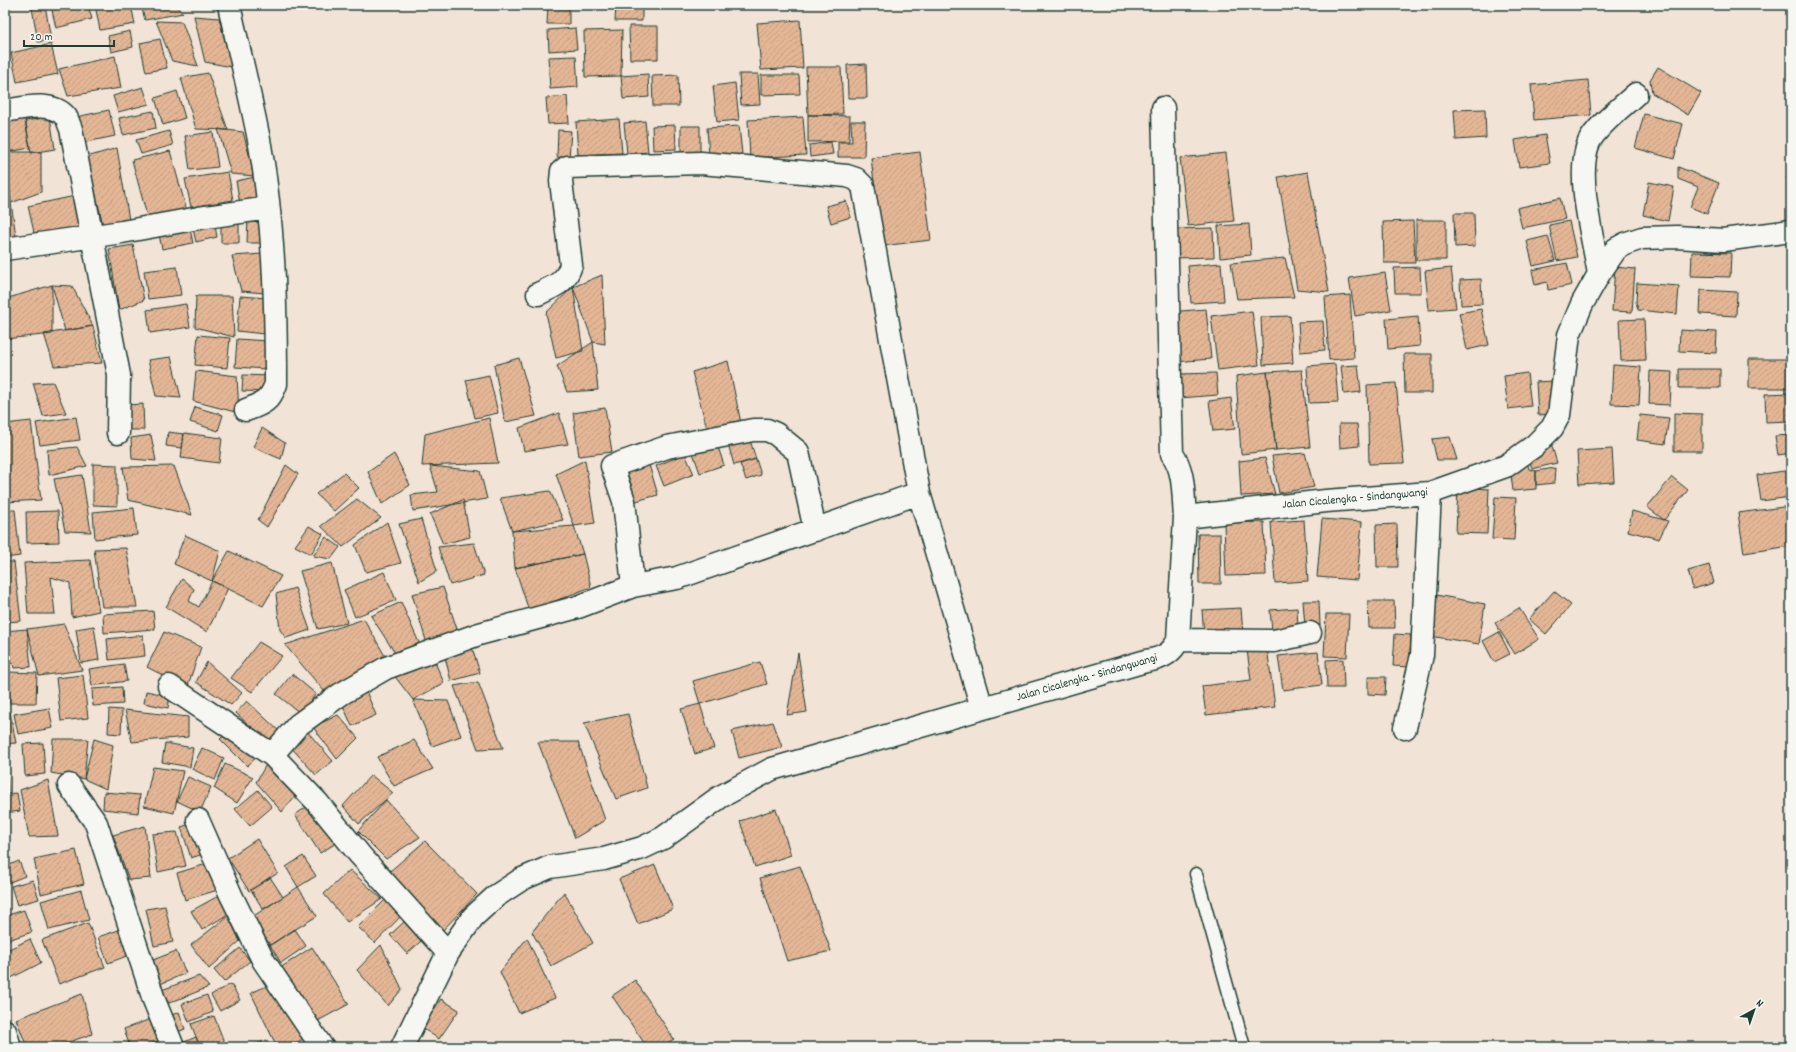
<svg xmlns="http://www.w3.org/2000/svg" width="1796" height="1052" font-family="Dekko,sans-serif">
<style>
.building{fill:url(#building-hatch);stroke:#1f3d34}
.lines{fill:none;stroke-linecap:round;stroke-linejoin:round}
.lane-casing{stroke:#1f3d34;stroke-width:15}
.street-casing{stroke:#1f3d34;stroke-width:25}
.lane{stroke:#f6f6f2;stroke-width:12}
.street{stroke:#f6f6f2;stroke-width:22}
.labels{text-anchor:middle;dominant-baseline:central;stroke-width:3;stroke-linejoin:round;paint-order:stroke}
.street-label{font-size:12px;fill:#1f3d34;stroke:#f6f6f2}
</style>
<defs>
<pattern id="building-hatch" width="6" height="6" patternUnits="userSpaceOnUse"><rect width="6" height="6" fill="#e4b695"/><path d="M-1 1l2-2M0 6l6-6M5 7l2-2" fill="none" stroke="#c39d81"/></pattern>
</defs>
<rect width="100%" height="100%" fill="#f1e3d6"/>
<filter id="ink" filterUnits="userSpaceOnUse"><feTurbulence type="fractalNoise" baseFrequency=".025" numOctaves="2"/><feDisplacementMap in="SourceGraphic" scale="8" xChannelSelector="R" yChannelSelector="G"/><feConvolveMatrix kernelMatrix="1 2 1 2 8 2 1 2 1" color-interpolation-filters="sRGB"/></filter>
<g filter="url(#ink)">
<path class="building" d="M45,5l6,35 -13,2 -6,-34z
M54,5h34l4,14 -36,9 -5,-22z
M95,5h36l4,19 -35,6z
M141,5h35l7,8 -38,7z
M548,5h21v19h-22z
M616,5h26v16h-27z
M194,16l25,2 13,49 -27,-5z
M800,20l3,48 -42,2 -4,-47z
M156,21l26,1 16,44 -26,-5z
M629,26h29v33h-28z
M575,28l2,21 -28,2 -1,-21z
M622,30l-1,46 -36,1 -1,-46z
M130,31l3,16 -22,5 -3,-16z
M160,39l7,29 -21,4 -6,-29z
M51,44l7,30 -41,8 -6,-29z
M115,56l6,32 -53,8 -9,-27z
M576,56l2,31 -28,2 -2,-32z
M866,64l1,34h-19l-1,-33z
M5,66l5,39 -5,1z
M806,67h35l2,47 -35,1z
M1658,67l43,26 -13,22 -36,-22 -2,-13z
M208,73l20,57 -32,-1 -15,-51z
M648,74l1,23 -26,2 -2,-23z
M739,74h19l2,30 -19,1z
M678,75l1,31h-26l-1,-30z
M761,75h38l1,19 -39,1z
M1588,80l3,35 -57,5 -3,-35z
M735,83l4,37 -22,2 -4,-36z
M143,87l6,17 -31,8 -5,-16z
M177,91l8,27 -22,7 -8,-27z
M567,96l2,27 -21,1 -2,-26z
M1485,109l1,29 -30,2 -2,-30z
M109,110l6,26 -33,7 -6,-26z
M153,111l3,17 -33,7 -4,-17z
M1644,114l39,10 -9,35 -39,-11z
M808,115l42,1 -1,25 -41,1z
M25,117l5,31 -23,4 -2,-31z
M50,117l5,32 -24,4 -6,-32z
M803,117l3,38 -56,3 -2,-38z
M619,119l3,34 -44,2 -2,-33z
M645,121l3,31 -21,2 -3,-31z
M851,121h14l-1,36h-26v-15h14z
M675,125l1,24 -23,1 -1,-24z
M681,126h19v28h-19z
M739,126l3,28 -33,2 -2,-28z
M218,129l25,3 12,44 -24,-2z
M558,130l13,1 -2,27 -12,-1z
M169,131l4,14 -32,9 -5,-14z
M213,132l5,35 -28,3 -5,-34z
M1545,135l5,28 -31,4 -4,-27z
M831,142l2,12 -23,3 -1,-12z
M117,148l12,72 -26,5 -16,-68z
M170,151l17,60 -40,5 -15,-56z
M7,152h34v40l-30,11z
M920,152l11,88 -49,6 -11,-88z
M1226,153l8,68 -46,5 -8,-68z
M1678,167l41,16 -12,31 -17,-7 8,-20 -20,-8z
M228,172l5,28 -42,7 -6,-28z
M1308,172l21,120 -32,-3 -19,-112z
M1791,173v10l-5,-5z
M255,177l4,23 -19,4 -4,-23z
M1649,182l25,5 -6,34 -25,-6z
M75,196l8,34 -47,11 -8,-35z
M1560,198l5,21 -43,9 -5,-20z
M846,201l5,16 -20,6 -5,-17z
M11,203l6,40 -12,2v-41z
M1454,213h20l1,33 -20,1z
M266,216v27h-19l1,-26z
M214,220l3,17 -21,5 -4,-18z
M221,220h18v23h-18z
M1416,220h30v40h-30z
M1413,221l2,42h-31l-1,-41z
M1569,221l8,36 -20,4 -8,-36z
M189,224l4,19 -31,6 -4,-19z
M1249,224l2,31 -31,3 -2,-32z
M1213,228l1,29 -41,1 -1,-29z
M1548,236l7,25 -22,5 -6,-25z
M133,245l11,55 -25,10 -10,-61z
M1692,252l39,1 -1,24 -39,-1z
M263,254l2,39 -24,-2 -9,-35z
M1285,258l9,39 -57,2 -6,-36z
M1221,263l3,38 -33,2 -3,-37z
M1567,263l5,22 -24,5 -1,-8 -12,3 -3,-15z
M177,267l4,28 -33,4 -4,-28z
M1420,267l1,26h-26l-1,-25z
M1615,267l20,2 -3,43 -20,-1z
M1451,268l5,40 -27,2 -4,-39z
M1385,273l6,37 -36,6 -6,-38z
M602,275l3,69 -12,-2 -20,-55z
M1481,279l1,25 -21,1 -1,-25z
M1637,283l42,3 -2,28 -39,-4 -2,-8z
M52,285v49l-47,5v-40z
M52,285l20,1 21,40 -28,5z
M573,287l10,64 -27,7 -10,-45z
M1701,290l36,2 -1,24 -36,-2z
M1350,295l4,63 -25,2 -4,-63z
M196,296h36l2,41 -39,-10z
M240,296l27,2 -3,36 -27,-3z
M186,304l4,23 -40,6 -3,-23z
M1206,309l5,50 -37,3 -5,-50z
M1481,309l8,36 -22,5 -8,-37z
M1252,311l7,54 -41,5 -7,-54z
M1290,316l3,47 -30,2 -2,-48z
M1418,316l2,30 -32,3 -2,-30z
M1644,319l2,41 -25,1 -2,-41z
M1323,321l2,29 -25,2 -2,-30z
M93,326l9,37 -48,3 -10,-32z
M1680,330l37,2 -1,21 -37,-2z
M198,335l32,3 -3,30 -32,-3z
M237,339l31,2 -2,28 -31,-2z
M593,342l5,48 -31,2 -10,-26z
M1404,354h28v39h-27z
M171,357l10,41 -25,-2 -8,-36z
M519,358l17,58 -31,6 -11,-57z
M1749,359h42v29h-42z
M728,361l14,67 -34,4 -16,-60z
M1335,364l3,38 -29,1 -2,-37z
M1358,365l3,27 -17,2 -3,-28z
M1613,365l28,2 -2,38 -28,-1z
M1679,369h41v19h-41z
M1302,370l8,77 -34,3 -9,-78z
M196,371l41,5 2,37 -46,-12z
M1650,371l22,1 -2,33 -21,-1z
M1267,372l9,78 -35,4 -5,-78z
M1216,373l2,22 -38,3 -1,-24z
M1527,373l4,33 -23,3 -4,-33z
M243,375l27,1 -1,16 -27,-1z
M489,375l9,38 -23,5 -9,-38z
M1552,381l2,33 -16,1 -2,-33z
M53,382l13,31 -23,3 -10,-33z
M1396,383l8,80 -35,1 -2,-79z
M1791,393v28l-25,1 -1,-28z
M1231,398l4,31 -22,2 -4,-30z
M143,404l1,26h-19v-25z
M195,407l28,8 -5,16 -28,-9z
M605,408l7,44 -33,4 -6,-43z
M559,413l9,31 -44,7 -5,-23z
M1674,413l28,1v37h-28z
M1640,415l29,3 -4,26 -28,-4z
M76,417l4,23 -40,5 -4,-22z
M489,418l9,45 -76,3 3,-32z
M31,421l10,79 -35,2 -1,-78z
M1339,424h18l2,22 -19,2z
M262,428l23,15 -4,16 -28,-12z
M168,432l16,2 -2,14 -16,-2z
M184,433l38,5 -3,25 -38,-5z
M748,434l8,25 -22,6 -7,-25z
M151,435l5,26 -24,-2 -1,-21z
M1791,435v18l-13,2 -3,-19z
M1450,437l7,23h-20l-5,-21z
M1551,443l6,20 -25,6 -4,-15z
M717,444l7,21 -24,8 -7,-20z
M77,447l10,19 -38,9 -2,-25z
M1612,449l2,33 -35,2 -2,-33z
M1305,453l9,34 -35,6 -7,-37z
M394,454l16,31 -28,19 -14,-32z
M685,454l9,20 -30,12 -8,-20z
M1526,457l3,12 7,2v18l-23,2 -3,-24z
M647,458l11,37 -22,6 -11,-36z
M1265,458l10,36 -34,2 -2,-35z
M756,459l5,16 -15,5 -6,-16z
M585,460l10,63 -21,3 -18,-52z
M93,464l24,1v41l-24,-1z
M286,465l12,9 -31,53 -9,-7z
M174,466l18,49 -64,-15 -5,-33z
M430,466l50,5 7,28 -74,12 -2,-16 27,-3z
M1555,468l-1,15 -18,2v-14z
M1791,470v27l-30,4 -4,-26z
M344,473l15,15 -25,23 -18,-17z
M82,475l9,57 -26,-1 -11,-52z
M1672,477l16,13 -24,30 -17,-13z
M1458,487l31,2 -2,45 -31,-1z
M550,491l13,29 -51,11 -12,-33z
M1495,497l21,1 -2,42 -22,-1z
M357,499l24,19 -38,29 -22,-21z
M463,500l7,37 -27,7 -13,-30z
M1791,506v40l-47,7 -6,-40z
M134,508l3,27 -42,4 -2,-27z
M5,510h10l5,46 -15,2z
M58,511l1,31 -32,1 -1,-31z
M1632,511l36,10 -9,18 -31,-8z
M421,519l16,52 -18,11 -20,-58z
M1322,519l40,3 -5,58 -40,-3z
M1304,520l4,61 -33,2 -4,-61z
M387,522l14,41 -35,9 -11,-27z
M1264,522l2,53 -40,1 -2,-53z
M1397,524l1,43h-21l-1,-42z
M309,526l14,8 -12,20 -16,-8z
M574,526l9,28 -68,14 -3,-37z
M1198,534h22l1,50h-22z
M185,535l35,16 -8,30 -38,-17z
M326,537l14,10 -9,12 -18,-3z
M474,543l10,32 -34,10 -12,-38z
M126,548l11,59h-35l-8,-58z
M229,551l52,25 -18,30 -51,-25z
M583,554l8,33 -62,24 -14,-43z
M90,560l9,51 -27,6 -2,-34 -19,-6 4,37h-27l-4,-51z
M5,562h9l7,59 -16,1z
M332,563l15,60 -29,6 -18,-58z
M1709,565l5,18 -21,6 -5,-18z
M384,572l12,28 -41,17 -11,-27z
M182,579l12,10 -5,12 10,6 13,-26 16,7 -21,44 -41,-25z
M443,587l15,45 -31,12 -15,-50z
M295,588l15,42 -24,8 -6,-8 -4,-36z
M1554,591l17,14 -25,29 -17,-15z
M1436,595l49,9 -6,40 -49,-8z
M1303,601h16l1,25 -15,1z
M1368,601h26l1,27h-26z
M401,602l19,43 -23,11 -26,-40z
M1241,608l2,26 -39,2 -2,-26z
M1297,608l1,21 -26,2 -2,-21z
M1519,608l20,31 -24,15 -20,-31z
M153,611l2,18 -51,4 -1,-19z
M1326,614h23l-2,43 -23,-1z
M364,619l21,37 -61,35 -39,-46z
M64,624l18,46 -43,6 -12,-47z
M94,626l5,34 -18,3 -5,-34z
M27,629l4,38 -17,1 -1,-5 -8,1v-33z
M164,632l37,15 -14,41 -40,-21z
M1499,632l11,22 -16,8 -11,-21z
M1395,634l16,1 -2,32 -16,-1z
M143,635l2,21 -36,4 -2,-21z
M259,642l23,14 -30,36 -21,-14z
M471,644l9,29 -29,8 -7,-28z
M1267,647l8,60 -69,8 -4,-29 49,-6 -4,-30z
M1318,652l4,33 -39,5 -5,-34z
M798,653l9,59 -20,3z
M1343,659l1,29h-17l-1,-28z
M434,660l10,23 -31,17 -20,-26z
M207,662l35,31 -11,12 -35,-23z
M760,662l7,22 -67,20 -7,-23z
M124,664l3,17 -35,5 -3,-17z
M9,672l28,1 -1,30h-27z
M292,674l24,20 -16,19 -24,-19z
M83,675l5,43 -27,3 -5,-43z
M1368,677h18l-1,18 -17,-1z
M478,682l25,66 -25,1 -24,-63z
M122,687l1,17 -30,2 -1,-17z
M365,689l11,26 -24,11 -11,-25z
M146,691l24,5 -2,12 -24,-5z
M413,700l35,1 13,35 -29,10z
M247,701l35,33 -11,12 -35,-33z
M700,704l14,44 -19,6 -14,-45z
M49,708l4,20 -35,6 -4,-20z
M109,709l13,1 -1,24 -13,-1z
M125,710l63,7v20l-56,5z
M10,712l6,31 -11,1v-31z
M628,714l19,74 -31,11 -32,-76z
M338,715l20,23 -21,21 -24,-32z
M773,722l9,25 -43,11 -7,-27z
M230,730l30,24 -13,12 -27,-27z
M306,730l27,31 -17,14 -27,-30z
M53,739h35l-4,40 -33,-6z
M94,739l19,6 -7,44 -22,-10z
M414,740l19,29 -39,17 -17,-29z
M538,742h40l27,78 -30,18z
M43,743l2,31 -20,2 -2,-32z
M165,743l28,5 -3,19 -28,-5z
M202,748l22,10 -9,22 -23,-11z
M267,763l29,32 -14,17 -26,-30z
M225,764l28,13 -16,26 -23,-15z
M153,767l30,4 -9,42 -30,-7z
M371,775l22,18 -34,31 -16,-18z
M5,776h2l1,16h-3z
M188,777l23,10 -11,25 -23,-11z
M48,780l10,56 -29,1 -9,-47z
M258,790l14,17 -22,19 -15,-17z
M104,792l36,3 -2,18 -35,-4z
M17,793l3,18 -15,2v-19z
M386,800l34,37 -34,22 -28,-28z
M312,803l26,39 -18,11 -25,-38z
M776,809l15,46 -36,12 -15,-46z
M197,822l9,31 -15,5 -10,-31z
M145,826l6,52 -22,2 -16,-45z
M177,832l9,34 -28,6 -6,-38z
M257,839l21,34 -29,18 -21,-33z
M425,841l52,53 -35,37 -53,-59z
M76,850l8,34 -43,10 -7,-35z
M303,856l13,20 -18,11 -12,-20z
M19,861l6,15 -20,8v-17z
M213,862l8,27 -36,11 -8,-27z
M655,865l18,44 -35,15 -19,-45z
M800,866l31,85 -44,10 -27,-83z
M350,870l32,29 -35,23 -23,-28z
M270,877l13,20 -20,12 -12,-19z
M33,880l6,19 -22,6 -6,-19z
M298,887l19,29 -47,29 -18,-28z
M81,890l8,30 -40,10 -8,-29z
M564,892l29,51 -42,23 -19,-34z
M220,895l10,18 -28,17 -11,-19z
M385,900l16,16 -26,27 -17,-16z
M165,906l8,36 -19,4 -8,-37z
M24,910l8,22 -27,9v-25z
M228,916l12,25 -31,28 -18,-24z
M404,922l17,19 -14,13 -17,-19z
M88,923l17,44 -46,17 -17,-44z
M122,929l10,25 -24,9 -10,-26z
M295,929l11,17 -25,17 -11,-18z
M527,938l28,60 -36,15 -19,-41z
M30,939l11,24 -36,18v-30z
M381,945l21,44 -14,17 -31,-36z
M312,947l37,57 -35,19 -34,-55z
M240,948l10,13 -26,21 -10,-12z
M176,951l10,22 -28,12 -10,-23z
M199,976l10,11 -40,16 -10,-12z
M635,980l39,59 -12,8h-15l-35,-51z
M231,984l9,16 -20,11 -9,-16z
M271,984l34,54 -16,9h-12l-26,-54z
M82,994l10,40 -37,13h-28l-11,-28z
M207,995l6,17 -24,10 -7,-18z
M441,999l18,11 -20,29 -17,-11z
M179,1012l6,17 -12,5 -6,-17z
M214,1016l12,31h-26l-9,-23z
M156,1017l8,22 -23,8h-11l-6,-18z
M196,1037l4,10h-17l-1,-4z
M267,1040l3,7h-21z"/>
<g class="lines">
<defs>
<path id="lane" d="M1196,874l48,173"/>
<path id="street" d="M229,5c10,46 22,93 31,140 14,78 16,159 16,239 -6,17 -13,20 -30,26
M1163,108l9,346c13,17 11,42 13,63
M5,111c18,-3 47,-11 61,6 2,3 3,8 5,12l48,246 -1,58
M5,249l117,-17 77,-14 69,-10
M1599,274c-6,-37 -24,-99 -10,-132 8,-16 34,-36 47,-48
M538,294c16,-8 27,-10 33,-29l-10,-84 1,-10 5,-4 134,-4 146,13 9,3 7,7 56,307 63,215
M633,586l-9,-85 -12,-35 55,-19 86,-17h14l9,4 22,18 17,78
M1178,640l96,1 36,-8
M169,686l103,69 45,47 43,53 88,98
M1405,728l17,-73 8,-162
M272,755l26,-30 43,-31 45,-26 93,-34 99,-27 55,-21 44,-8 242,-85
M69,785l27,38 58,177 19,47
M198,820l33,75 32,65 59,87
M5,1031l5,16
M402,1047l46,-94 25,-36 23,-21 26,-17 28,-12 54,-8 38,-11 21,-10 57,-41 52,-28 374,-108c15,-2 26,-7 32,-21l7,-123 141,-16 104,-8 76,-27 28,-20 18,-18 7,-13 10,-80 13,-31 17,-30 17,-25 11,-6 15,-5 35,-1 46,3 68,-9"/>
</defs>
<use href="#lane" class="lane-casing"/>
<use href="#street" class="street-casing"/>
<use href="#lane" class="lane"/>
<use href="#street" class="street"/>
</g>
</g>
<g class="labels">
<g class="street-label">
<text transform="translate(1355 499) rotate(-5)">Jalan Cicalengka - Sindangwangi</text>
<text transform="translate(1087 678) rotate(-16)">Jalan Cicalengka - Sindangwangi</text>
</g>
</g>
<rect width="1796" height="1052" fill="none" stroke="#f6f6f2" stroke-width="20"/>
<rect x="10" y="10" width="1776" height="1032" fill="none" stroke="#1f3d34" stroke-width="1.5" filter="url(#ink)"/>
<g transform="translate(1754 1010) rotate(40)" stroke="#f6f6f2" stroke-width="3" paint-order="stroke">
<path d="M0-3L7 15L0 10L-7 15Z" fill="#1f3d34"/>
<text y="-6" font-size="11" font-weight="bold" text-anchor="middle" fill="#1f3d34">N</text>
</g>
<path d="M24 40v6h90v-6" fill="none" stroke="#1f3d34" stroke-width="2"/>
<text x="30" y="40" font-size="12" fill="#1f3d34" stroke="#f6f6f2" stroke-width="3" paint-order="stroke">20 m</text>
</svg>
